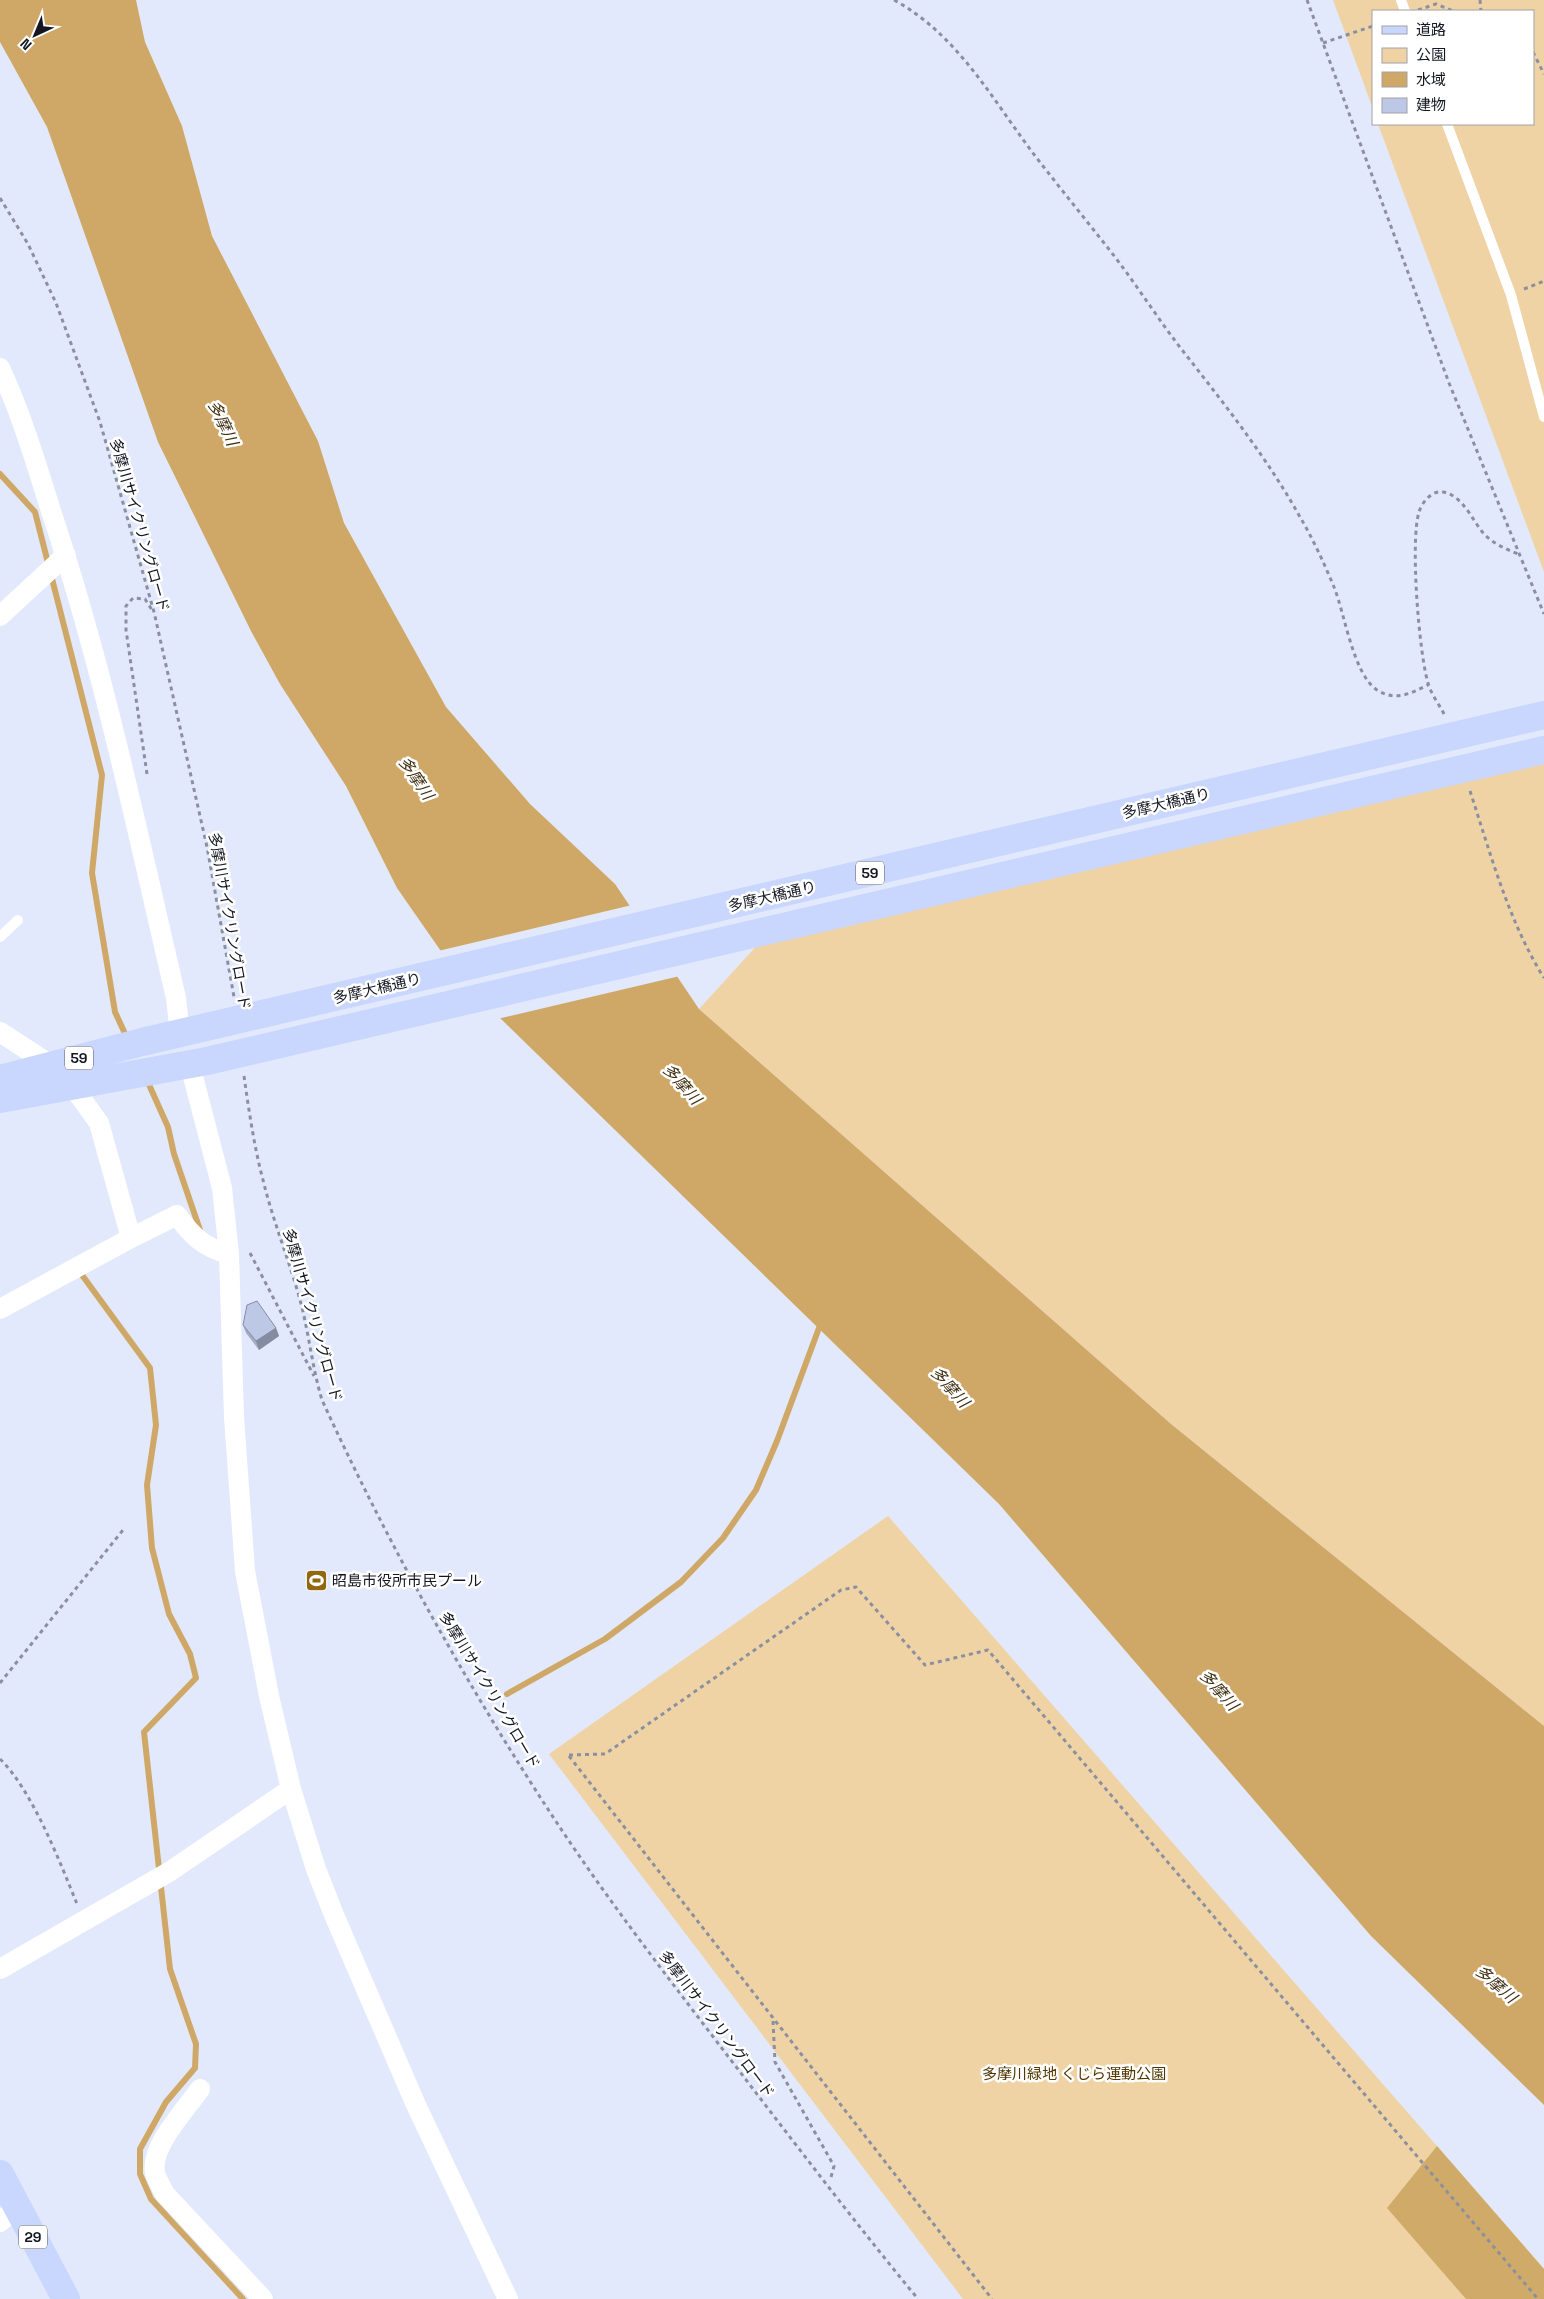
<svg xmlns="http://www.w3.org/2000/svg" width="1544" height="2299" font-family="'Space Grotesk','Noto Sans JP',sans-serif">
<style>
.green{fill:#efd3a5}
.forest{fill:#d0aa68}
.water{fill:#cfa867}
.pier{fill:#e2e9fc}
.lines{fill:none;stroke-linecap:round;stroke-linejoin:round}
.stream{stroke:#cfa867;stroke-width:6}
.path{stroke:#8b90a0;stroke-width:3;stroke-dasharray:4 4;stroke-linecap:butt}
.lane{stroke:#fff;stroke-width:10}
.street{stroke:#fff;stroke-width:20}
.primary{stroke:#c9d6fd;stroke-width:28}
.wall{fill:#a3acc7}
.shaded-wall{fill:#848ca2}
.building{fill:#bdc8e7;stroke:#848ca2}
.labels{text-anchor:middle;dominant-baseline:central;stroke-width:5;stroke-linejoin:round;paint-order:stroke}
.shield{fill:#fff;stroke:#5a5d64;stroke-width:1}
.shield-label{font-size:14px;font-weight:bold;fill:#141722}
.street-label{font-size:15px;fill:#141722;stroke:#fff}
.poi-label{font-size:15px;fill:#141722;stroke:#fff;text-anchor:start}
.park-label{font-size:15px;fill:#513800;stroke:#fff}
.water-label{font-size:16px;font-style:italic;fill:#403012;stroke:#fff}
</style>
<rect width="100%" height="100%" fill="#e2e9fc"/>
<path class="green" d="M1333,0h211v572l-166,-448h155v-113h-160v98z
M1544,750v976l-373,-302 -472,-415 72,-79z
M888,1516l656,753v30h-581l-414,-545z"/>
<path class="forest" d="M1437,2146l107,123v30h-78l-79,-91z"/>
<path class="water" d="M0,0h136l9,42 37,84 30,110 106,205 26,82 102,184 84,97 85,80 84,125 472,415 373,302v379l-173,-169 -372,-432 -538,-524 -64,-92 -51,-102 -66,-102 -29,-53 -93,-189 -111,-315 -47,-85z"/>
<path class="pier" d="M632,905l48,71 -183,43 -38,-38 -21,-30z"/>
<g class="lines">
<path class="stream" d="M0,474l35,38 67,263 -10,98 23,139 13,28
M146,1078l22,49 6,27 27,79
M82,1275l68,93 6,57 -9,60 5,63 17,66 21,40 6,24 -52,54 26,237 26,75 -1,24 -29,34 -26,47v25l11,25 92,100
M507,1694l98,-55 76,-57 42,-44 33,-48 21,-49 42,-113"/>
<path class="path" d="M894,0c66,36 100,103 145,161 25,32 51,64 76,96 22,29 42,60 64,89 43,55 87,110 121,171 13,22 24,46 34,70 11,27 19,87 43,103 19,12 34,3 51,-5
M1307,0l142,383 95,231
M1480,0l1,11
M1418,10l18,-6 17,7
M1323,43l50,-17
M1533,52l11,22
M0,198l28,46 28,59 44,119 54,190 53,235 27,150
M1524,289l20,-8
M1444,714c-5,-10 -13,-20 -16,-31 -9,-30 -18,-142 -9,-171 3,-10 13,-22 24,-20 21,4 29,29 42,43 9,9 21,14 33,19
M147,774l-21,-144v-24l7,-8 12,1 7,11
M1470,791c21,64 38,129 74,187
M244,1076c5,35 10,70 19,104 10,41 26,80 37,120 9,33 12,67 22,100 66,144 148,291 235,423 53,80 112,156 170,232 63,82 125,164 191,244
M250,1253l64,123
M0,1683l123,-153
M569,1755l36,-1 236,-164 15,-3 69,78 63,-15 550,649
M569,1756l423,543
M0,1759c32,31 60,103 77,145
M773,2021l2,41 59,104 -3,11"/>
<path class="lane" d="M1401,0l4,11
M1447,124l64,171 33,122
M0,937l18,-17"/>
<path class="street" d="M0,368c21,45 36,95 51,143 53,159 87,324 125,487l4,36
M0,616l66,-61
M0,1032l63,41 36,50 32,115 46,-23c14,20 27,33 52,39
M190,1065l32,123 7,66 5,163 11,154 24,125 22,93 25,80 18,46 82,190 92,194
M0,1309l131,-71
M0,1969l169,-97 122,-83
M200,2089c-15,22 -50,57 -45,84 2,7 7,15 10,21l98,105
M0,2222l17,-15"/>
<path class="primary" d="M0,1079l142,-37 1402,-327
M0,1099l207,-38 1337,-311
M0,2174l66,125"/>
</g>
<path class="wall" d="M243,1325l33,3 3,8 -20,14 -13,-17z"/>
<path class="shaded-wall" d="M276,1328l3,8 -20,14 -3,-9z"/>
<path class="building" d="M257,1301l19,27 -20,13 -13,-16 4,-20z"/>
<defs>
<symbol id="stadium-square" viewBox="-11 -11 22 22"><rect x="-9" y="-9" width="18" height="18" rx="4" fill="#91670f" stroke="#fff"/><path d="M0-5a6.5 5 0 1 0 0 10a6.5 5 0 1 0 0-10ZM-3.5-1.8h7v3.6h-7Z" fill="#fff"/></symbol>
</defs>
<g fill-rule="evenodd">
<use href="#stadium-square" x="304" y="1568" width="25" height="25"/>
</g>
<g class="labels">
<g class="shield">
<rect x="856" y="861.5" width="28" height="23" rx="4"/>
<rect x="65" y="1046.5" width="28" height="23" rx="4"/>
<rect x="19" y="2225.5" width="28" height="23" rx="4"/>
</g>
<g class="shield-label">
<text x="870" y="873">59</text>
<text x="79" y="1058">59</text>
<text x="33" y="2237">29</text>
</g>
<g class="street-label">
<text transform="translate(140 525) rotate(74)">多摩川サイクリングロード</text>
<text transform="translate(1166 803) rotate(-13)">多摩大橋通り</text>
<text transform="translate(772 896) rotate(-13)">多摩大橋通り</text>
<text transform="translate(230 921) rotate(80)">多摩川サイクリングロード</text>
<text transform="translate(377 988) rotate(-13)">多摩大橋通り</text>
<text transform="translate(313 1315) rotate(74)">多摩川サイクリングロード</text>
<text transform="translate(490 1690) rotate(59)">多摩川サイクリングロード</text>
<text transform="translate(717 2024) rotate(53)">多摩川サイクリングロード</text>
</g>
<g class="poi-label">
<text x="332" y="1580">昭島市役所市民プール</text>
</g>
<g class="park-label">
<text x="1074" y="2073">多摩川緑地 くじら運動公園</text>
</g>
<g class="water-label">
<text transform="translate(223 423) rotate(65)">多摩川</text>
<text transform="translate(416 778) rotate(56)">多摩川</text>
<text transform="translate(682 1084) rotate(48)">多摩川</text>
<text transform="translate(950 1387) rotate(48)">多摩川</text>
<text transform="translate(1219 1690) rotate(48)">多摩川</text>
<text transform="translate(1496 1984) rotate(41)">多摩川</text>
</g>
</g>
<rect x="1372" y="10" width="162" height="115" fill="#ffffff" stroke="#a1a2a7"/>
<rect x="1382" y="26" width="25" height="8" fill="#c9d6fd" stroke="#a1a2a7"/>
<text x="1416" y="35" font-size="15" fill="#141722">道路</text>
<rect x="1382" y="48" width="25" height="15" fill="#efd3a5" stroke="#a1a2a7"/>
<text x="1416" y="60" font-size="15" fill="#141722">公園</text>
<rect x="1382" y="72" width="25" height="15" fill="#cfa867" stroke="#a1a2a7"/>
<text x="1416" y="85" font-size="15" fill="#141722">水域</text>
<rect x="1382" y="98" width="25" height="15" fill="#bdc8e7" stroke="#a1a2a7"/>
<text x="1416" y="110" font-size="15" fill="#141722">建物</text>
<g transform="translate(35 35) rotate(224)" stroke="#ffffff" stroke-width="4" paint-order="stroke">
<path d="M0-4L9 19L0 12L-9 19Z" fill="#141722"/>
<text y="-8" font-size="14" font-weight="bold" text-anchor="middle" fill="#141722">N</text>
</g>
</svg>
